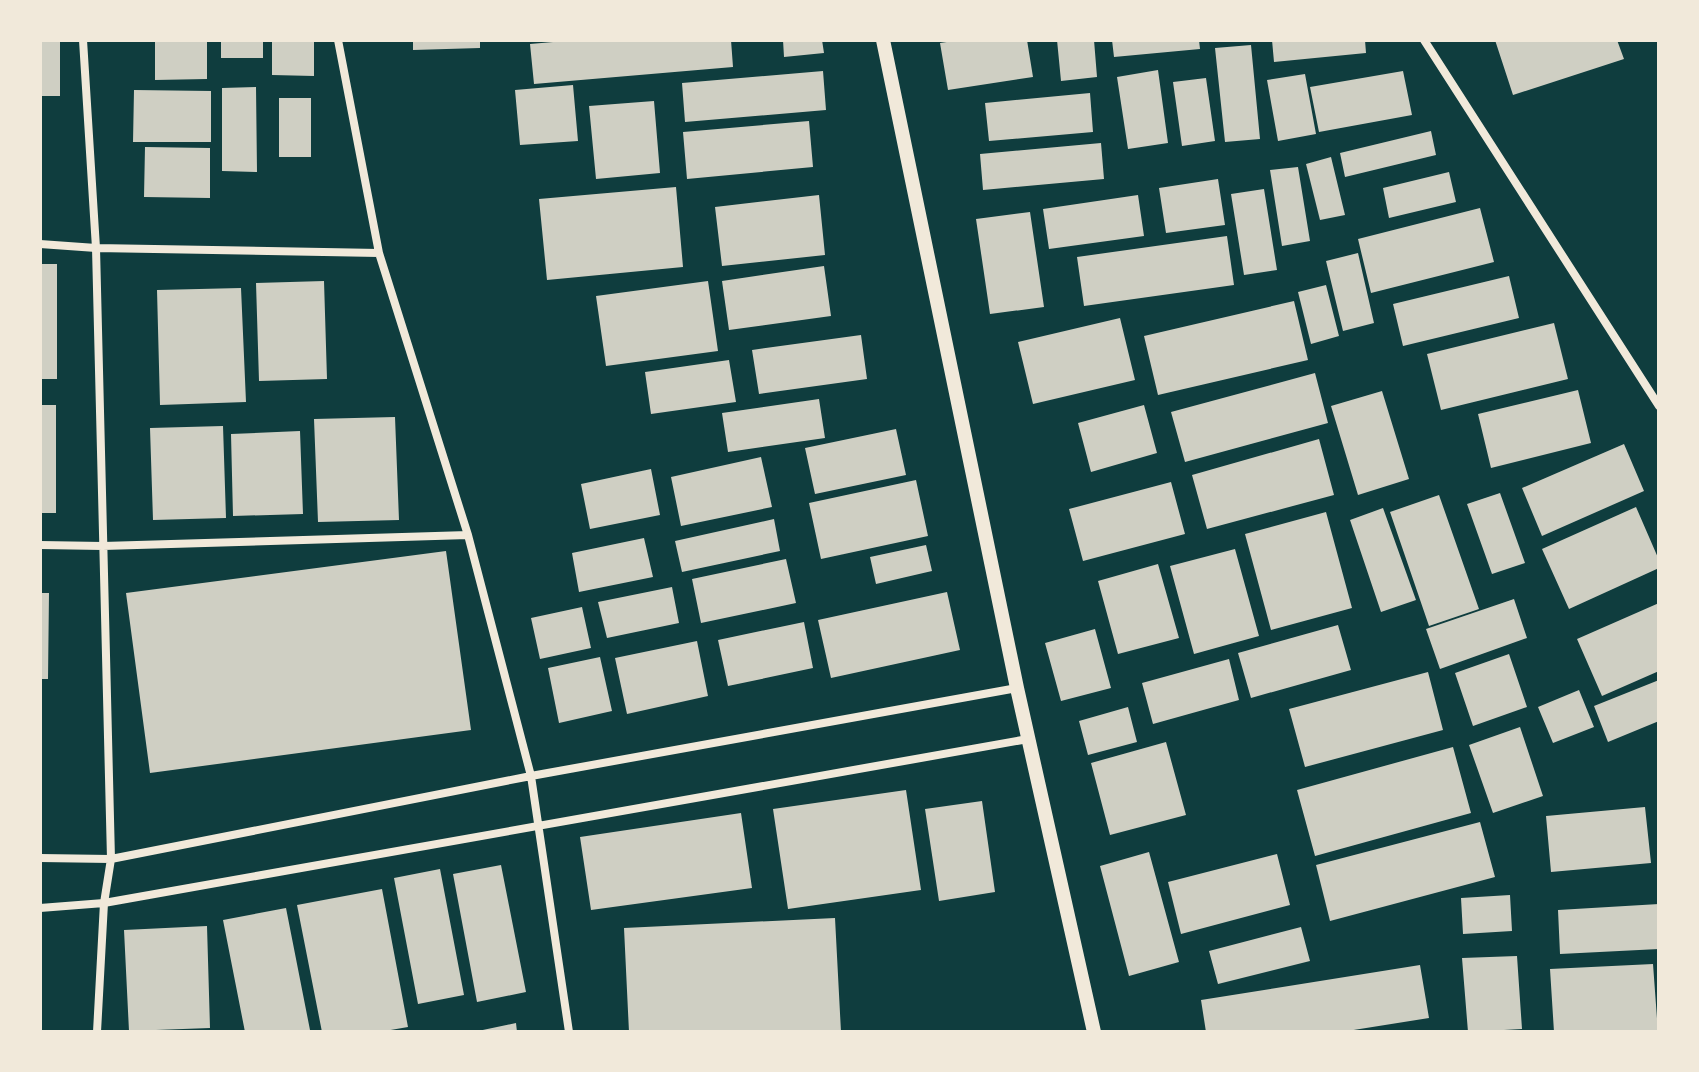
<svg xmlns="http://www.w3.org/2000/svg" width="1699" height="1072" font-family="'Asap Condensed',sans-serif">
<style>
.building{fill:#cfcfc3}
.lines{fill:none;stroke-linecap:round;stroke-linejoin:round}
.minor{stroke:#f1e9da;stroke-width:8}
.tertiary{stroke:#f1e9da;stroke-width:14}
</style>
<rect width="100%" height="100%" fill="#0f3d3e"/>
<path class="building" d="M40,40h20v56h-20z
M155,40h52v39l-52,1z
M221,40h42v18h-42z
M272,40h42v36l-42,-1z
M413,40h67v8l-67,2z
M576,40h155l2,27 -199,17 -4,-40z
M783,40h39l2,13 -40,4z
M960,40h67l6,37 -85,13 -8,-47z
M1057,40h37l3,37 -36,4z
M1112,40h87l1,9 -86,8z
M1272,40h93l1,13 -92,9z
M1495,40h122l7,19 -111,36z
M1251,45l9,94 -35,3 -10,-94z
M1158,70l10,73 -40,6 -11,-72z
M823,71l3,39 -141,12 -3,-39z
M1403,71l9,44 -93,17 -9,-45z
M1305,74l11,60 -38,7 -11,-61z
M1206,78l9,63 -33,5 -9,-64z
M573,85l5,56 -58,4 -5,-55z
M256,87l1,85 -35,-1v-83z
M134,90l77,1v51h-78z
M1090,93l3,39 -104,9 -4,-38z
M279,98h32v59h-32z
M654,101l6,72 -64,6 -7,-73z
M809,121l4,46 -126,12 -4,-47z
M1431,131l5,24 -91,22 -5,-24z
M1101,143l3,36 -121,11 -3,-36z
M145,147l65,1v50l-66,-1z
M1331,157l14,58 -25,5 -14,-56z
M1298,167l12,74 -28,5 -12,-76z
M1449,172l7,30 -67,16 -6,-30z
M1218,179l7,46 -59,8 -7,-45z
M676,187l7,80 -136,13 -8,-81z
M1264,189l13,81 -33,5 -13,-81z
M819,195l6,60 -103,11 -7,-59z
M1138,195l6,41 -95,13 -6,-40z
M1480,208l14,54 -123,31 -13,-54z
M1030,212l14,95 -54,7 -14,-95z
M1227,236l7,49 -150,21 -7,-49z
M1358,253l16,70 -31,8 -17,-70z
M40,264h17v115h-17z
M824,266l7,50 -102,14 -7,-49z
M1509,276l10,42 -116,28 -10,-42z
M324,281l3,98 -68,2 -3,-98z
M708,281l10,70 -112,15 -10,-70z
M1326,285l13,51 -28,8 -13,-52z
M241,288l5,114 -86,3 -3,-115z
M1294,301l14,59 -150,35 -14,-59z
M1120,318l15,62 -102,24 -15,-62z
M1554,323l14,56 -127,31 -14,-56z
M861,335l6,44 -108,15 -7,-44z
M729,360l7,42 -85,12 -6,-42z
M1315,373l13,50 -143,39 -14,-50z
M1578,390l13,53 -100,25 -13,-54z
M1382,391l27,88 -51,16 -27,-89z
M819,399l6,39 -97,14 -6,-39z
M40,405h16v108h-16z
M1144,405l13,48 -66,19 -13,-49z
M395,417l4,103 -81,2 -4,-103z
M223,426l3,92 -73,2 -3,-92z
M896,429l10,46 -91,19 -10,-46z
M300,431l3,83 -70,2 -2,-82z
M1319,439l15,56 -127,34 -15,-54z
M1624,444l20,47 -102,45 -20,-48z
M761,457l11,50 -91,19 -10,-49z
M651,469l9,46 -70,14 -9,-45z
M916,480l12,56 -107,23 -12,-56z
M1171,482l14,52 -102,27 -14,-52z
M1500,493l25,70 -33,11 -25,-70z
M1439,495l40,114 -50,17 -39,-114z
M1636,507l23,53v8l-90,41 -27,-60z
M1383,508l33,92 -35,12 -31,-92z
M1326,512l26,96 -81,22 -26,-96z
M774,519l6,32 -98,21 -7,-31z
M644,538l9,39 -74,15 -7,-39z
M926,545l6,26 -56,13 -6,-27z
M1235,549l24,87 -65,18 -24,-88z
M446,551l25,179 -321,43 -24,-180z
M786,559l10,44 -95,20 -9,-44z
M1158,564l21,74 -61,16 -20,-73z
M672,587l7,36 -72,15 -9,-36z
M947,592l13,58 -129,28 -13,-58z
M40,593h9l-1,86h-8z
M1514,599l13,39 -87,31 -14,-40z
M1659,603v68l-57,25 -25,-57z
M582,607l9,41 -51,11 -9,-41z
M804,622l9,46 -85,18 -10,-46z
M1338,625l13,45 -100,28 -13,-45z
M1095,629l16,59 -50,13 -16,-58z
M697,641l11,55 -81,18 -12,-56z
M1509,654l18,53 -54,19 -18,-53z
M600,657l12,54 -53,12 -11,-55z
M1229,659l10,41 -86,24 -11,-41z
M1428,672l15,58 -138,37 -16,-58z
M1659,680v41l-51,21 -14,-36z
M1579,690l15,37 -41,16 -15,-36z
M1128,707l9,35 -49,13 -9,-34z
M1520,727l23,69 -50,17 -24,-68z
M1166,742l20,73 -76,20 -19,-72z
M1453,747l18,66 -156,43 -18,-66z
M906,790l15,100 -133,19 -15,-100z
M982,801l13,91 -56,9 -14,-92z
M1645,807l6,56 -100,9 -5,-56z
M741,813l11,75 -161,22 -11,-73z
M1480,822l15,55 -165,44 -14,-56z
M1149,852l30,110 -50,14 -29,-110z
M1277,854l13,51 -109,29 -13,-52z
M501,865l25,127 -49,10 -24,-128z
M440,869l24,126 -46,9 -24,-126z
M382,889l26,138 -29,5h-57l-25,-127z
M1510,895l2,36 -49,3 -2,-36z
M1659,904v45l-99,5 -2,-44z
M286,908l24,122 -65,2 -22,-112z
M835,918l6,114h-212l-5,-104z
M207,926l3,102 -81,3 -5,-101z
M1301,927l9,34 -92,23 -9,-33z
M1517,956l5,73 -54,3 -6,-74z
M1653,964l5,68h-104l-4,-63z
M1420,965l9,53 -88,14h-135l-5,-32z
M516,1023l1,9h-39v-1z"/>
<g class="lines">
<path class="minor" d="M83,40l13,208 15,611 -7,44 -7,129
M338,40l41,213 89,282 63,241 38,256
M1424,40l235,366
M40,244l56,4 283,5
M40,545l63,1 365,-11
M40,858l71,1 420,-83 486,-88
M40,908l64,-5 924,-164"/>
<path class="tertiary" d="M883,40l134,648 77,344"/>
</g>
<rect width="1699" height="1072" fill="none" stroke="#f1e9da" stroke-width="84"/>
</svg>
